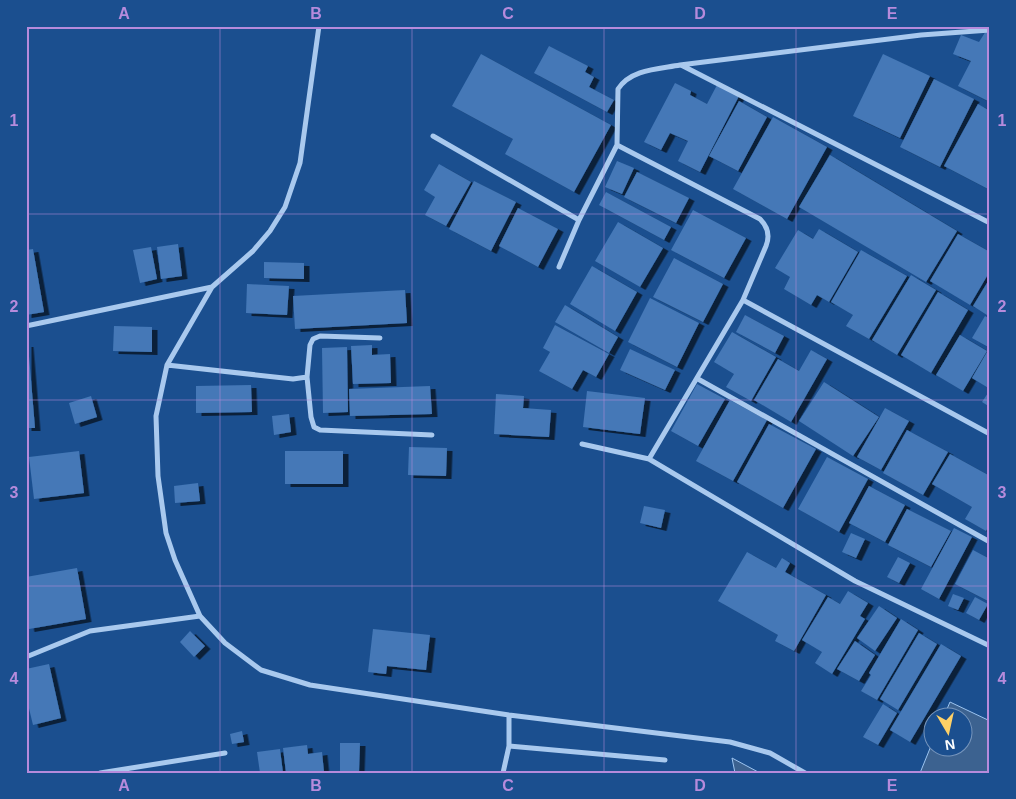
<svg xmlns="http://www.w3.org/2000/svg" width="1016" height="799" font-family="Arial,sans-serif">
<style>
.water{fill:#3c6290;stroke:#9cc4f0}
.building{fill:#4478b7;filter:url(#shadow)}
.lines{fill:none;stroke-linecap:round;stroke-linejoin:round}
.minor{stroke:#a9c9ee;stroke-width:5}
.grid{fill:none;stroke:#b68bdc;stroke-width:1;stroke-opacity:0.55}
.neatline{fill:none;stroke:#b68bdc;stroke-width:2}
.grid-label{font-size:16px;text-anchor:middle;font-weight:bold;fill:#b68bdc}
</style>
<defs>
<filter id="shadow"><feDropShadow dx="5.5" dy="3" stdDeviation="0" flood-color="#0009"/></filter>
</defs>
<rect width="100%" height="100%" fill="#1b4f8f"/>
<path class="water" d="M950,702l40,19v52h-70l13,-32 1,5h30v-30h-20z
M732,758l28,15h-25z"/>
<path class="building" d="M986,31l4,2v69l-32,-16 13,-25 -18,-7 8,-19 18,7z
M549,46l39,20 -3,6 9,5 -5,10 25,13 -7,12 -73,-39z
M481,54l130,71 -37,67 -69,-38 8,-15 -61,-33z
M883,54l47,22 -30,62 -47,-22z
M934,79l40,20 -34,68 -40,-20z
M675,83l16,8 -1,4 17,9 10,-19 22,11 -39,76 -22,-11 10,-20 -18,-8 -9,17 -17,-8z
M739,101l28,16 -29,54 -29,-15z
M978,104l12,7v79l-46,-24z
M773,117l54,30 -40,72 -54,-30z
M830,155l127,76 -31,51 -127,-75z
M617,161l17,7 -12,26 -17,-7z
M439,164l32,18 -25,44 -21,-11 10,-18 -11,-7z
M637,172l52,26 -13,25 -52,-26z
M474,181l42,21 -25,49 -42,-22z
M606,192l65,35 -7,13 -65,-35z
M518,208l40,21 -20,38 -39,-21z
M693,210l53,28 -22,40 -53,-28z
M618,222l45,26 -23,39 -45,-26z
M819,229l39,23 -29,50 -12,-7 -6,10 -27,-16 6,-12 -15,-9 23,-38 15,9z
M958,234l32,18v19l-20,34 -40,-24z
M178,244l4,32 -21,3 -4,-32z
M151,247l6,32 -17,4 -7,-33z
M33,249l11,63 -18,3v-65z
M861,250l46,26 -38,63 -23,-13 7,-11 -22,-13z
M674,258l49,26 -20,38 -50,-25z
M264,262l40,1v16l-40,-1z
M592,266l45,26 -22,39 -45,-27z
M911,275l25,15 -39,65 -25,-15z
M990,278v39l-17,-11z
M247,284l42,2 -2,29 -41,-2z
M405,290l2,33 -112,6 -2,-33z
M938,292l30,18 -37,63 -30,-18z
M650,298l49,25 -22,44 -49,-25z
M565,305l53,32 -9,16 -54,-31z
M745,315l39,21 -9,17 -39,-21z
M985,316l5,3v29l-18,-10z
M555,325l54,29 -13,23 -13,-7 -11,19 -33,-18 11,-19 -7,-4z
M114,326l38,1v25l-39,-1z
M732,332l44,25 -25,44 -25,-14 8,-13 -20,-12z
M960,335l27,16 -24,40 -27,-16z
M26,344h2l7,84h-9z
M372,345v10l18,-1 1,29 -38,1 -2,-38z
M347,347l1,65 -25,1 -1,-65z
M630,349l45,21 -10,20 -45,-20z
M811,350l16,9 -36,63 -37,-22 24,-41 21,12z
M987,352l3,2v35l-18,-11z
M824,382l55,35 -26,39 -54,-35z
M697,384l28,15 -27,47 -27,-15z
M251,385l1,27 -56,1v-27z
M430,386l2,28 -82,2 -1,-27z
M990,390v17l-8,-5z
M587,391l58,7 -5,36 -57,-7z
M496,394l28,2 -1,12 28,2 -2,27 -55,-3z
M91,396l6,21 -22,7 -6,-21z
M730,400l37,20 -34,61 -37,-20z
M885,408l24,13 -28,49 -24,-13z
M289,414l2,18 -17,3 -2,-19z
M769,424l47,25 -33,59 -46,-26z
M907,430l41,22 -25,43 -40,-22z
M409,447l38,1 -1,28 -38,-1z
M79,451l5,42 -50,6 -5,-42z
M285,451h58v33h-58z
M950,454l40,22v48l-4,7 -21,-12 7,-12 -40,-23z
M827,457l41,22 -29,53 -41,-23z
M198,483l2,18 -25,2 -1,-17z
M869,486l36,19 -20,37 -36,-19z
M644,506l21,4 -4,18 -21,-5z
M907,509l44,22 -20,36 -43,-22z
M954,528l18,9 -33,62 -18,-10z
M851,533l14,6 -9,19 -14,-6z
M973,550l17,9v43l-35,-18z
M747,552l29,16 6,-10 8,5 -5,9 41,23 -32,56 -19,-10 3,-6 -60,-34z
M898,557l12,6 -11,20 -12,-6z
M77,568l9,51 -57,10 -3,-15v-37z
M848,591l20,12 -8,13 5,3 -33,55 -17,-11 7,-11 -20,-12 26,-43 12,7z
M953,594l11,4 -6,12 -10,-4z
M975,597l13,7 -9,16 -13,-7z
M879,606l18,12 -22,33 -18,-13z
M901,619l17,11 -41,70 -16,-9 10,-16 -2,-2z
M373,629l57,6 -4,35 -39,-4 -1,8 -18,-2z
M190,631l15,15 -11,11 -14,-15z
M919,633l18,11 -39,66 -18,-11z
M855,641l20,14 -16,26 -22,-12z
M941,644l20,12 -51,86 -20,-12z
M49,664l12,54 -28,7 -7,-29v-27z
M883,704l14,9 -19,32 -15,-8z
M242,731l2,11 -12,2 -2,-10z
M340,743h20l-1,29h-19z
M307,745l1,9 14,-2 2,20 -38,1 -3,-25z
M280,749l3,24h-23l-3,-21z"/>
<g class="lines">
<path class="minor" d="M319,26l-19,137 -15,44 -15,24 -17,20 -41,36 -45,78 -11,51 2,60 8,57 9,27 25,56 25,27 36,27 49,15 199,30 221,27 40,11 35,20
M681,65l309,158
M433,136l146,84
M617,145l143,74c8,8 10,17 6,27l-23,54 -94,159
M559,267l20,-47 38,-75 1,-56c13,-20 41,-20 62,-24l241,-30 69,-5
M743,300l247,134
M26,326l186,-39
M167,365l126,14 14,-2 4,40 3,10 6,3 112,5
M307,377l3,-32 3,-6 7,-3 60,2
M698,379l292,163
M582,444l67,15 206,122 135,65
M26,657l64,-26 110,-15
M509,746l156,14
M100,773l125,-20
M503,773l6,-27v-31"/>
</g>
<path class="grid" d="M220,26v747M412,26v747M604,26v747M796,26v747M26,214h964M26,400h964M26,586h964"/>
<rect width="1016" height="799" fill="none" stroke="#1b4f8f" stroke-width="55"/>
<g transform="translate(948 732) rotate(171)"><circle r="24" fill="#1b4f8f" stroke="#7695bc"/>
<path d="M0-4L9 19L0 12L-9 19Z" fill="#ffd166"/>
<text y="-8" font-size="14" font-weight="bold" text-anchor="middle" fill="#ffffff">N</text>
</g>
<rect x="28" y="28" width="960" height="744" class="neatline"/>
<g class="grid-label">
<text x="124" y="19">A</text>
<text x="316" y="19">B</text>
<text x="508" y="19">C</text>
<text x="700" y="19">D</text>
<text x="892" y="19">E</text>
<text x="14" y="126">1</text>
<text x="1002" y="126">1</text>
<text x="14" y="312">2</text>
<text x="1002" y="312">2</text>
<text x="14" y="498">3</text>
<text x="1002" y="498">3</text>
<text x="14" y="684">4</text>
<text x="1002" y="684">4</text>
<text x="124" y="791">A</text>
<text x="316" y="791">B</text>
<text x="508" y="791">C</text>
<text x="700" y="791">D</text>
<text x="892" y="791">E</text>
</g>
</svg>
